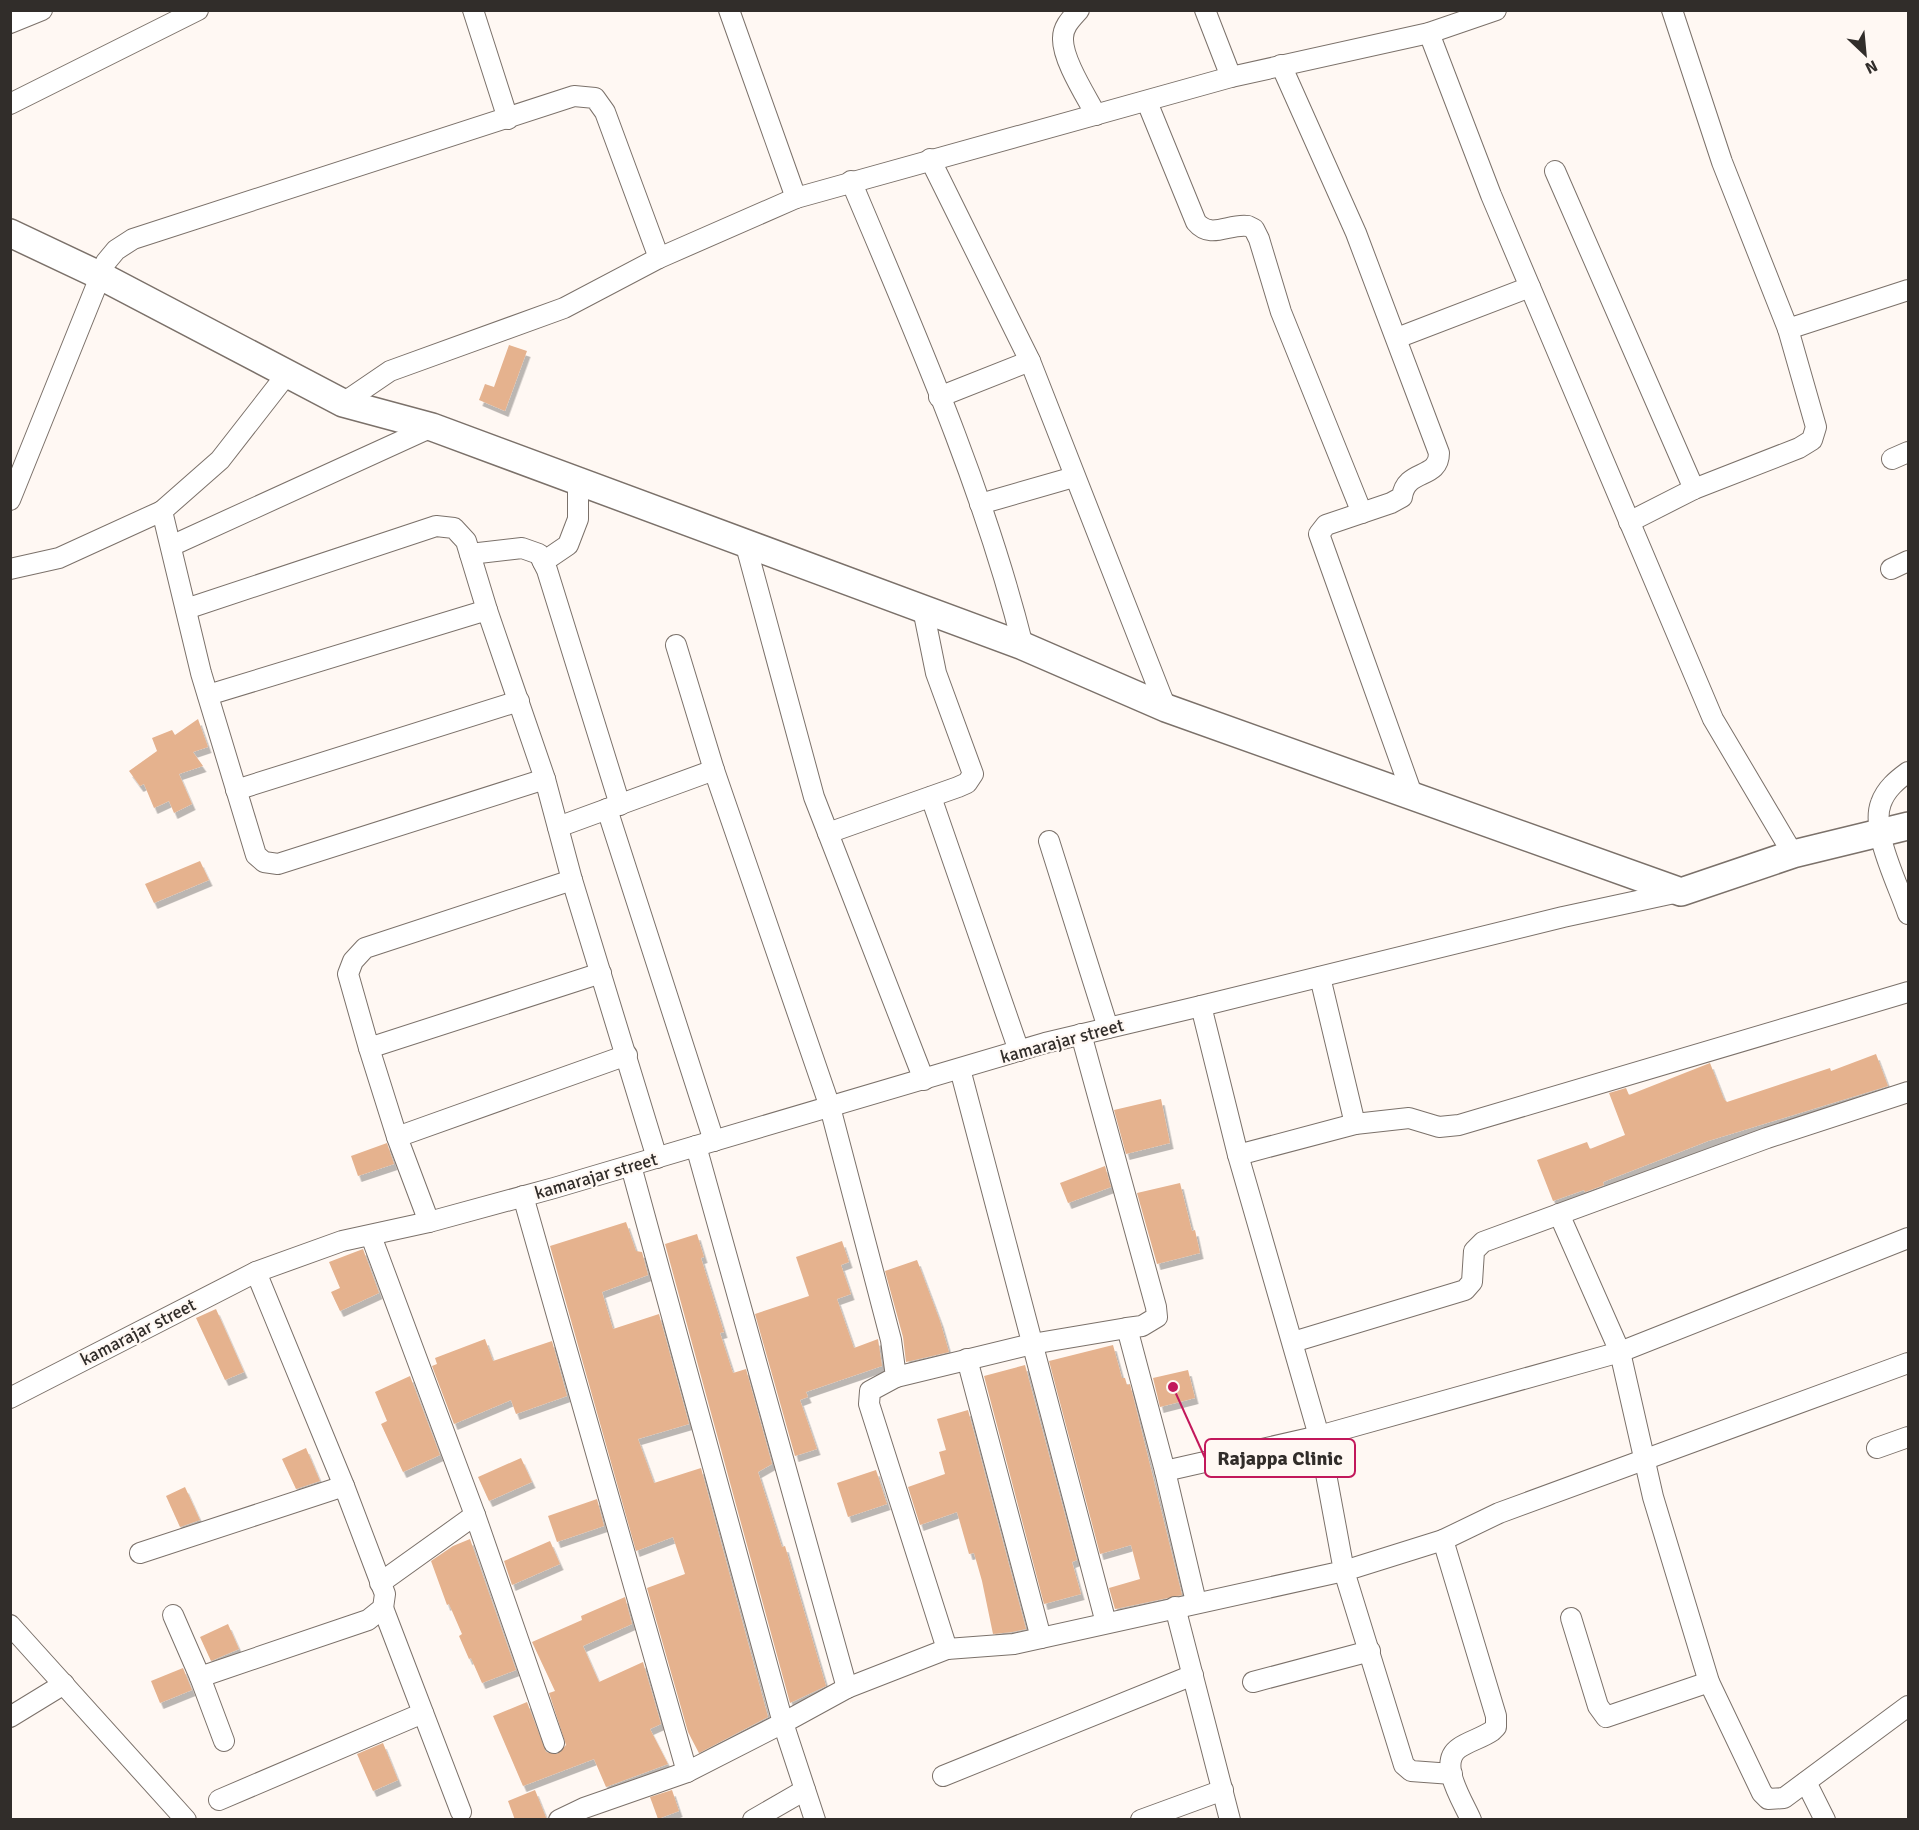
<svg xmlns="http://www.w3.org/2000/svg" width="1919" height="1830" font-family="Signika,sans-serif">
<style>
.building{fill:#e5b28e;filter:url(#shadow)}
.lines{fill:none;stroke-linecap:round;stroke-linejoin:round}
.street-casing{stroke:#7b716a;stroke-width:22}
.secondary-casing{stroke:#7b716a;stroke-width:30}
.street{stroke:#fff;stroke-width:20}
.secondary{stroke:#fff;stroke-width:27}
.labels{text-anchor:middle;stroke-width:4.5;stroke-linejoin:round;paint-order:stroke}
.street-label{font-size:18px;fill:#312d2a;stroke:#fff8f3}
.leader{fill:none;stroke:#c2185b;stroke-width:2}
.callout-dot{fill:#c2185b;stroke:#fff8f3;stroke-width:2}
.callout{fill:#fff8f3;stroke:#c2185b;stroke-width:2}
.callout-label{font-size:20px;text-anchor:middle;font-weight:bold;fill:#312d2a}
</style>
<defs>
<filter id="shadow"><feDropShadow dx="3.5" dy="6" stdDeviation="0" flood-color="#0004"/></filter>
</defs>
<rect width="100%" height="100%" fill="#fff8f3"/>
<!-- building -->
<g class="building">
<path d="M509,345L527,351L505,411L479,400L485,384L494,387Z"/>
<path d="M198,719L208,747L193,752L203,766L179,774L192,804L174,813L169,801L154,808L144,784L140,786L129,771L157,751L152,738L172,730L175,735Z"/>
<path d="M200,861L209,880L154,903L145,884Z"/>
<path d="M1876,1054L1888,1086L1708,1141L1603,1182L1604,1185L1585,1192L1584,1190L1553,1201L1537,1160L1587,1142L1590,1149L1625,1135L1609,1093L1626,1088L1629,1095L1710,1063L1724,1099L1727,1102L1830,1068L1831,1071Z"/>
<path d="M1161,1099L1170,1143L1126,1154L1114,1110Z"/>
<path d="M387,1143L394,1164L358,1176L351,1156Z"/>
<path d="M1105,1166L1111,1187L1068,1203L1060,1183Z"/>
<path d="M1180,1183L1192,1231L1195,1230L1200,1253L1157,1264L1137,1193Z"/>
<path d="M626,1222L636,1251L642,1252L648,1275L602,1292L613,1329L659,1314L689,1424L638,1439L654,1483L701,1468L768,1717L699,1753L688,1732L647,1588L685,1574L673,1537L636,1551L550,1246Z"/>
<path d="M697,1234L704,1257L701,1258L724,1332L720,1333L733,1373L746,1369L772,1464L758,1472L782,1547L785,1546L826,1686L790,1703L665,1244Z"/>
<path d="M842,1241L849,1262L841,1265L851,1294L837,1299L854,1348L878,1339L882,1366L806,1392L808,1397L800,1400L817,1449L795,1456L755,1314L809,1296L796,1257Z"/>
<path d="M363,1249L379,1293L340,1311L331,1292L340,1288L329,1262Z"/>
<path d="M917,1260L940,1321L949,1352L906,1362L903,1337L885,1271Z"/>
<path d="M216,1309L244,1372L225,1380L196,1318Z"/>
<path d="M485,1339L493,1361L552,1341L567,1396L516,1414L511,1400L454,1424L432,1366L437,1364L435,1358Z"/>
<path d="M1113,1345L1122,1378H1125L1127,1385L1130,1384L1182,1595L1115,1609L1109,1588L1140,1579L1131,1545L1100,1554L1049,1361Z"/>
<path d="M1025,1365L1077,1560L1072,1562L1081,1594L1044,1604L984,1376Z"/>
<path d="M1188,1370L1195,1398L1160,1407L1153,1378Z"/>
<path d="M410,1376L440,1455L403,1472L381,1424L387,1421L375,1392Z"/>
<path d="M968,1410L1026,1629L1012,1632L993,1634L982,1581L974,1553L969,1554L957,1512L920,1525L908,1487L945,1474L939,1452L946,1450L937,1419Z"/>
<path d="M306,1448L320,1481L296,1489L282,1459Z"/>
<path d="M521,1458L532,1482L489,1501L478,1477Z"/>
<path d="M876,1470L887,1504L848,1517L837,1483Z"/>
<path d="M185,1487L200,1520L180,1527L166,1496Z"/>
<path d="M597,1499L604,1526L557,1542L548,1516Z"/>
<path d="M470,1539L516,1670L482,1683L471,1658L469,1659L459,1636L462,1634L449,1604L447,1605L431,1561L453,1546Z"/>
<path d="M550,1541L560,1564L512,1585L504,1561Z"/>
<path d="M625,1597L632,1624L583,1646L599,1682L643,1662L661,1724L650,1729L668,1764L606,1787L594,1759L523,1786L493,1716L527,1702L546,1752L557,1754L566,1745L549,1693L555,1691L532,1642L582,1620L581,1616Z"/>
<path d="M228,1624L239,1649L211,1661L200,1637Z"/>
<path d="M183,1668L192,1690L160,1703L151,1681Z"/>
<path d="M383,1743L398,1780L373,1791L357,1754Z"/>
<path d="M535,1790L547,1820H515L508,1801Z"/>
<path d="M672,1790L679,1811L658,1819L650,1797Z"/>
</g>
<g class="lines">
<defs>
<g id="street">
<path d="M473,10L508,119"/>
<path d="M729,10L796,198L1231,77L1429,33L1496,10"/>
<path d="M1079,10C1072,18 1063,26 1063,38C1062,59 1086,96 1096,115"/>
<path d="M1205,10L1231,77"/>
<path d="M1672,10L1722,162L1788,329L1908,290"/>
<path d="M10,23L42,10"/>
<path d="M1429,33L1491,195L1713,719L1793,854"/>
<path d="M1281,65L1356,233L1439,453C1439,480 1406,468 1402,497L1391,503L1326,525L1319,534L1413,797"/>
<path d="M1147,102L1196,222C1211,240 1229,223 1248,226L1254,229L1259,239L1281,312L1362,513"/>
<path d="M10,104L198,10"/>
<path d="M930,159L1030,361L1166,708"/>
<path d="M1555,171L1694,489"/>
<path d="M851,181C915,333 983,486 1023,646"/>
<path d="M1397,338L1530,287"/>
<path d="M287,374L220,460L162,511L201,673L256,855L264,862L278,864L545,779L572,880L657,1158"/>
<path d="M939,397L1030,361"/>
<path d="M343,403L390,371L564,308L659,258L796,198"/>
<path d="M1892,459L1908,452"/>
<path d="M10,500L106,262L116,250L133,239L574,96L595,98L605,112L659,258"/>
<path d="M980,504L1074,477"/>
<path d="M1629,522L1694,489L1799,448L1812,440L1816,427L1788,329"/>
<path d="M745,542L814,797L924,1080"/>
<path d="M171,546L432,427"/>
<path d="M470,554L522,548L539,554L547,570L620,805"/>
<path d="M543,562L568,545L578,519V481"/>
<path d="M10,569L59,558L162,511"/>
<path d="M1891,569L1908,561"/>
<path d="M186,609L436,526L454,528L466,541L487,610"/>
<path d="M676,645L714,770"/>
<path d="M208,695L487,610L545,779"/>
<path d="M1908,772C1897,780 1886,789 1881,803C1870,831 1899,886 1908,914"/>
<path d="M236,790L519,701"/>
<path d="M931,797L1019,1051"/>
<path d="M607,809L714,1141"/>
<path d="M558,827L714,770L830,1107L891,1340L896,1377L870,1391L869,1404L947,1649"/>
<path d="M828,833L958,787L967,783L973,774L936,673L923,609"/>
<path d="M1049,841L1108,1028"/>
<path d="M572,880L365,948L353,961L348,974L369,1048L601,973"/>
<path d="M1320,977L1355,1124"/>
<path d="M1081,1034L1156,1307L1157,1317L1142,1326L1127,1328L1165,1471L1196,1602"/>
<path d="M369,1048L397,1137"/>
<path d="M960,1069L1106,1623"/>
<path d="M696,1146L847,1688"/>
<path d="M1238,1155L1355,1124L1409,1118L1439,1127L1459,1125L1908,992"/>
<path d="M523,1196L687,1772L783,1723L631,1166"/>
<path d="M1559,1214L1620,1352L1653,1497L1709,1682L1762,1793L1768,1799L1784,1798L1908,1706"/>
<path d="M429,1222L397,1137L627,1055"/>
<path d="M371,1236L475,1515L554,1743"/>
<path d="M1293,1342L1465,1290L1472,1282L1474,1251L1483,1242L1767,1138L1908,1092"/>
<path d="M967,1359L1041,1638"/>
<path d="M896,1377L1032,1344L1127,1328"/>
<path d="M10,1398L256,1272L342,1241L429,1222L554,1188L1045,1043L1201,1006"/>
<path d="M1877,1448L1908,1437"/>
<path d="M1165,1471L1319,1436L1620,1352L1908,1238"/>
<path d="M1443,1540L1344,1571L1404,1765L1411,1771L1452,1774"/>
<path d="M140,1553L344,1486"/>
<path d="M380,1583L475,1515"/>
<path d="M1175,1607L1230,1820"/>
<path d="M383,1608L461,1812"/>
<path d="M173,1615L200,1677"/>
<path d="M1571,1618L1598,1706L1606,1717L1709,1682"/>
<path d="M10,1625L186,1820"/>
<path d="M1253,1682L1370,1651"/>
<path d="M10,1717L64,1684"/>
<path d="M224,1741L200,1677L368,1620L383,1608L385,1594L344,1486L256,1272"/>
<path d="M943,1776L1193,1675"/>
<path d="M1806,1782L1825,1820"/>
<path d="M219,1800L423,1713"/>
<path d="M559,1820L584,1808L687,1772"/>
<path d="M753,1820L805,1790"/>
<path d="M815,1820L783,1723L847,1688L947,1649L1014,1644L1344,1571L1319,1436L1238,1155L1201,1006L1563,917L1679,892"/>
<path d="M1141,1820L1223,1790"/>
<path d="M1471,1820C1463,1801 1437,1763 1459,1748C1469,1741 1482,1738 1492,1731L1496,1727V1716L1443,1540L1499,1513L1908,1363"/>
</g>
<path id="secondary" d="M10,233L101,276L343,403L432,427L1023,646L1166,708L1681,892L1793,854L1908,826"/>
</defs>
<!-- street casing -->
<use href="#street" class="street-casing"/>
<!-- secondary casing -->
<use href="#secondary" class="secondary-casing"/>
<!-- street -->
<use href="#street" class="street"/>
<!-- secondary -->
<use href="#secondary" class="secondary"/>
</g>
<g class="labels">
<!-- street labels -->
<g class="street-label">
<text transform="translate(1062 1041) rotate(-15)" y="6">kamarajar street</text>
<text transform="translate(596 1176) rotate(-16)" y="6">kamarajar street</text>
<text transform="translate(138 1332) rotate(-27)" y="6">kamarajar street</text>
</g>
</g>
<!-- callouts -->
<path class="leader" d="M1173 1387L1205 1458"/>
<circle class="callout-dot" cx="1173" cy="1387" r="6"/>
<rect class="callout" x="1205" y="1439" width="150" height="38" rx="6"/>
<g class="callout-label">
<text x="1280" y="1465">Rajappa Clinic</text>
</g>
<!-- border -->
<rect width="1919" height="1830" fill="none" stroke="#312d2a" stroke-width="24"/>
<!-- north arrow -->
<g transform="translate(1865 54) rotate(154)" stroke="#fff8f3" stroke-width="4.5" paint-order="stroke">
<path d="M0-4.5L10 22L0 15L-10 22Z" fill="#312d2a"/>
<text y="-9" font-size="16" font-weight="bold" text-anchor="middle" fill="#312d2a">N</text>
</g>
</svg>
